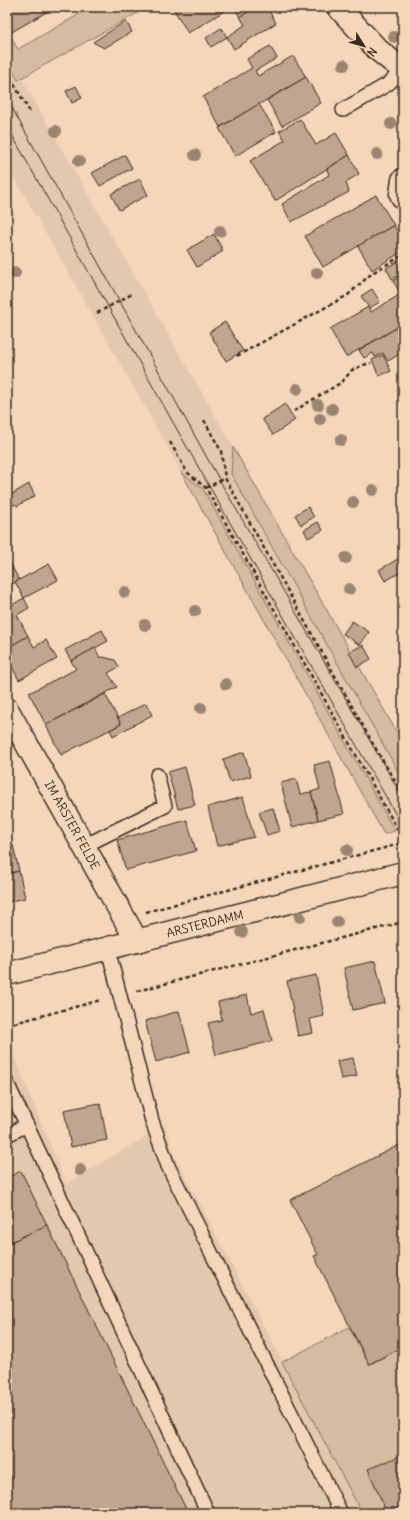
<svg xmlns="http://www.w3.org/2000/svg" width="410" height="1520" font-family="Delius,sans-serif">
<style>
.built{fill:#e4c8ad}
.green{fill:#d6bba1;stroke:#887260}
.building{fill:#c0a68f;stroke:#3b2a1e}
.lines{fill:none;stroke-linecap:round;stroke-linejoin:round}
.lane-casing{stroke:#3b2a1e;stroke-width:16}
.street-casing{stroke:#3b2a1e;stroke-width:25}
.secondary-casing{stroke:#3b2a1e;stroke-width:25}
.path{stroke:#3b2a1e;stroke-width:2.5;stroke-dasharray:4 3;stroke-linecap:butt}
.lane{stroke:#f4d7ba;stroke-width:13}
.street{stroke:#f4d7ba;stroke-width:22}
.secondary{stroke:#f4d7ba;stroke-width:22}
.tram{stroke:#3b2a1e;stroke-width:1}
.tree{fill:#9b846f}
.labels{text-anchor:middle;stroke-width:4;stroke-linejoin:round;paint-order:stroke}
.street-label{font-size:12px;fill:#3b2a1e;stroke:#f4d7ba}
</style>
<rect width="100%" height="100%" fill="#f4d7ba"/>
<filter id="ink" filterUnits="userSpaceOnUse"><feTurbulence type="fractalNoise" baseFrequency=".025" numOctaves="2"/><feDisplacementMap in="SourceGraphic" scale="8" xChannelSelector="R" yChannelSelector="G"/><feConvolveMatrix kernelMatrix="1 2 1 2 8 2 1 2 1" color-interpolation-filters="sRGB"/></filter>
<g filter="url(#ink)">
<!-- built -->
<g class="built">
<path d="M7,53L403,743V829L384,834L166,444L7,165Z"/>
<path d="M7,1038L66,1184L165,1125L174,1155L362,1513H7Z"/>
</g>
<!-- green -->
<g class="green">
<path d="M92,7H148L18,80L7,60V31L18,49Z"/>
<path d="M233,447L403,743V780L231,474Z"/>
<path d="M181,472L203,489L395,831L384,834Z"/>
<path d="M349,1327L369,1365L403,1347V1513H362L282,1362Z"/>
</g>
<!-- building -->
<g class="building">
<path d="M7,7H55L10,33L7,27Z"/>
<path d="M175,7H231L188,33L173,8Z"/>
<path d="M234,7H256L240,17Z"/>
<path d="M256,7H267L276,23L234,49L227,37L245,25L240,17Z"/>
<path d="M126,21L132,32L104,48L93,42Z"/>
<path d="M221,28L227,37L211,47L206,38Z"/>
<path d="M270,46L277,58L255,71L258,76L293,56L306,77L220,127L203,97L252,68L247,59Z"/>
<path d="M306,77L321,103L282,126L267,100Z"/>
<path d="M76,86L82,98L72,103L66,91Z"/>
<path d="M259,104L276,132L235,156L219,128Z"/>
<path d="M300,119L316,145L336,133L349,155L275,201L250,161L285,140L279,131Z"/>
<path d="M125,155L132,168L100,186L92,173Z"/>
<path d="M349,155L359,174L346,182L349,192L291,222L282,204L329,175L327,169Z"/>
<path d="M140,179L148,195L119,210L111,194Z"/>
<path d="M376,195L394,225L323,267L305,236Z"/>
<path d="M394,225L403,242V251L372,270L358,246Z"/>
<path d="M214,234L223,251L197,267L187,250Z"/>
<path d="M403,258V274L392,279L386,268Z"/>
<path d="M403,275V324L346,357L330,329L368,307L371,312L401,294L393,281Z"/>
<path d="M372,289L380,302L369,308L361,296Z"/>
<path d="M225,322L243,351L226,361L209,332Z"/>
<path d="M403,324V352L388,361L383,353L375,357L373,353L364,358L359,350Z"/>
<path d="M383,355L391,371L379,376L372,360Z"/>
<path d="M285,404L295,420L273,435L262,419Z"/>
<path d="M29,484L35,496L17,506L15,504L7,509V497Z"/>
<path d="M308,507L314,517L301,525L295,515Z"/>
<path d="M318,522L323,530L308,538L304,530Z"/>
<path d="M403,556V571L385,581L379,570Z"/>
<path d="M8,559L19,580L7,587V560Z"/>
<path d="M49,564L58,580L24,598L15,582Z"/>
<path d="M24,598L29,608L17,615L28,636L7,648V608Z"/>
<path d="M352,621L369,632L360,645L343,634Z"/>
<path d="M102,630L108,641L71,661L65,650Z"/>
<path d="M28,636L34,647L46,640L57,659L19,680L7,657V648Z"/>
<path d="M363,645L371,659L357,667L349,652Z"/>
<path d="M95,648L100,658L103,657L115,660L119,667L108,673L117,687L46,725L29,693L76,669L71,661Z"/>
<path d="M105,694L121,724L61,755L46,725Z"/>
<path d="M146,703L152,715L113,736L110,730L121,724L118,718Z"/>
<path d="M244,752L251,776L230,782L223,759Z"/>
<path d="M330,761L344,814L318,820L311,792L320,789L314,765Z"/>
<path d="M185,767L195,805L178,809L168,772Z"/>
<path d="M296,779L300,794L311,792L318,820L292,827L281,783Z"/>
<path d="M243,797L254,837L217,846L208,807Z"/>
<path d="M273,808L280,831L267,835L259,812Z"/>
<path d="M187,820L196,851L126,870L117,840Z"/>
<path d="M13,845L19,871L7,874V847Z"/>
<path d="M19,871L25,898L7,902V874Z"/>
<path d="M375,961L385,1003L353,1010L344,968Z"/>
<path d="M316,975L324,1016L310,1019L313,1033L298,1036L287,981Z"/>
<path d="M247,995L251,1013L264,1009L272,1041L216,1055L208,1023L222,1020L218,1002Z"/>
<path d="M179,1011L190,1052L156,1062L145,1021Z"/>
<path d="M353,1058L357,1076L341,1079L337,1061Z"/>
<path d="M100,1103L107,1140L71,1147L64,1110Z"/>
<path d="M399,1145L403,1153V1347L369,1364L314,1256L318,1255L290,1200Z"/>
<path d="M21,1171L47,1225L7,1244V1178Z"/>
<path d="M47,1225L188,1513H7V1244Z"/>
<path d="M403,1455V1513H387L368,1469Z"/>
</g>
<g class="lines">
<defs>
<g id="lane">
<path d="M343,110L388,84L403,70"/>
<path d="M84,846L165,806L157,775"/>
<path d="M108,949L152,1121L168,1166L341,1513"/>
<path d="M7,1083L208,1513"/>
<path d="M7,1135L27,1125"/>
</g>
<g id="street">
<path d="M338,7L378,50L403,70"/>
<path d="M403,180L401,194L403,198"/>
<path d="M7,709L137,941"/>
</g>
<path id="secondary" d="M7,974L403,873"/>
</defs>
<!-- lane casing -->
<use href="#lane" class="lane-casing"/>
<!-- street casing -->
<use href="#street" class="street-casing"/>
<!-- secondary casing -->
<use href="#secondary" class="secondary-casing"/>
<!-- path -->
<g class="path">
<path d="M7,72L31,114"/>
<path d="M97,313L132,294"/>
<path d="M237,356L348,295L372,273L403,255"/>
<path d="M294,411L342,382L352,370L363,365L371,363"/>
<path d="M204,420L221,451L225,478L373,744L403,794"/>
<path d="M170,442L187,472L206,488L403,839"/>
<path d="M206,488L225,478"/>
<path d="M146,912L403,843"/>
<path d="M137,991L403,922"/>
<path d="M7,1025L101,1000"/>
</g>
<!-- lane -->
<use href="#lane" class="lane"/>
<!-- street -->
<use href="#street" class="street"/>
<!-- secondary -->
<use href="#secondary" class="secondary"/>
<!-- tram -->
<g class="tram">
<path d="M7,99L220,481L403,798"/>
<path d="M7,126L175,426L403,827"/>
</g>
</g>
<!-- trees -->
<g class="tree">
<circle cx="394" cy="37" r="6"/>
<circle cx="344" cy="65" r="6"/>
<circle cx="391" cy="124" r="6"/>
<circle cx="56" cy="131" r="6"/>
<circle cx="377" cy="154" r="6"/>
<circle cx="195" cy="155" r="6"/>
<circle cx="79" cy="161" r="6"/>
<circle cx="220" cy="231" r="6"/>
<circle cx="15" cy="273" r="6"/>
<circle cx="317" cy="273" r="6"/>
<circle cx="297" cy="389" r="6"/>
<circle cx="318" cy="405" r="6"/>
<circle cx="332" cy="409" r="6"/>
<circle cx="320" cy="419" r="6"/>
<circle cx="341" cy="440" r="6"/>
<circle cx="373" cy="490" r="6"/>
<circle cx="353" cy="502" r="6"/>
<circle cx="346" cy="558" r="6"/>
<circle cx="349" cy="589" r="6"/>
<circle cx="125" cy="592" r="6"/>
<circle cx="195" cy="611" r="6"/>
<circle cx="145" cy="625" r="6"/>
<circle cx="226" cy="684" r="6"/>
<circle cx="201" cy="708" r="6"/>
<circle cx="347" cy="850" r="6"/>
<circle cx="300" cy="917" r="6"/>
<circle cx="337" cy="922" r="6"/>
<circle cx="242" cy="932" r="6"/>
<circle cx="80" cy="1170" r="6"/>
</g>
</g>
<g class="labels">
<!-- street labels -->
<g class="street-label">
<text transform="translate(72 825) rotate(61)" y="4">IM ARSTER FELDE</text>
<text transform="translate(205 924) rotate(-14)" y="4">ARSTERDAMM</text>
</g>
</g>
<!-- margin -->
<rect width="410" height="1520" fill="none" stroke="#f4d7ba" stroke-width="24"/>
<rect x="12" y="12" width="386" height="1496" fill="none" stroke="#3b2a1e" stroke-width="1.5" filter="url(#ink)"/>
<!-- north arrow -->
<g transform="translate(364 46) rotate(127)" stroke="#f4d7ba" stroke-width="3" paint-order="stroke">
<path d="M0-3L7 15L0 10L-7 15Z" fill="#3b2a1e"/>
<text y="-6" font-size="11" font-weight="bold" text-anchor="middle" fill="#3b2a1e">N</text>
</g>
</svg>
